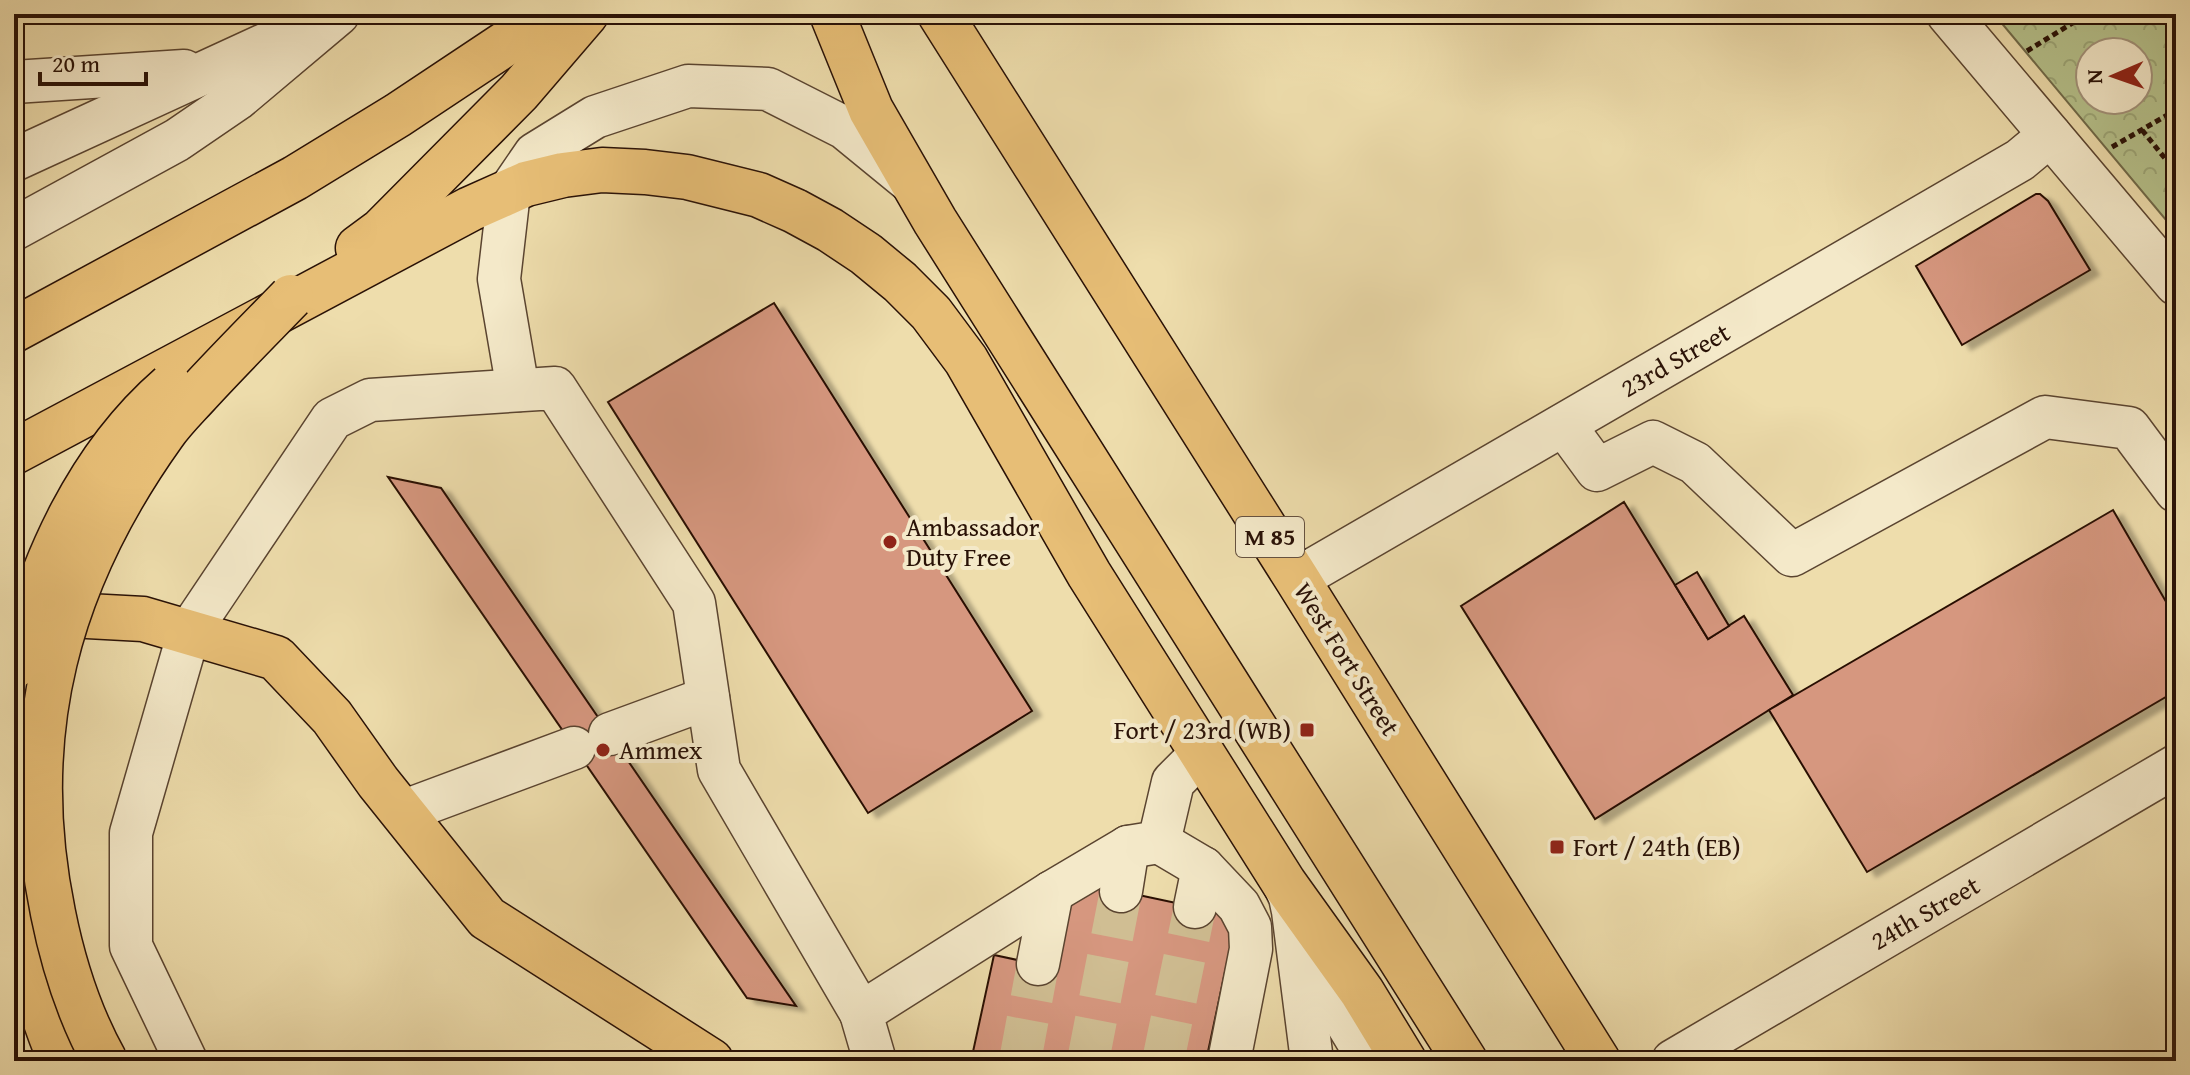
<svg xmlns="http://www.w3.org/2000/svg" width="2190" height="1075" font-family="'Gentium Book Plus',serif">
<style>
.park{fill:url(#park-crowns);stroke:#706a49;stroke-width:2;fill-rule:evenodd}
.building{fill:#d6977f;stroke:#291106;stroke-width:2;filter:url(#shadow)}
.lines{fill:none;stroke-linecap:round;stroke-linejoin:round}
.minor-tunnel{stroke:#d0be93;stroke-width:42;stroke-dasharray:42 21;stroke-linecap:butt}
.minor-casing{stroke:#5a4430;stroke-width:45}
.major-casing{stroke:#291106;stroke-width:47}
.highway-casing{stroke:#291106;stroke-width:47}
.path{stroke:#291106;stroke-width:5;stroke-dasharray:6 4;stroke-linecap:butt}
.minor{stroke:#f4e9c9;stroke-width:42}
.major{stroke:#e7be76;stroke-width:44}
.highway{stroke:#e7be76;stroke-width:44}
.highway-bridge-casing{stroke:#291106;stroke-width:47;stroke-linecap:butt}
.highway-bridge{stroke:#e7be76;stroke-width:44}
.poi-dot{fill:#8f2418;stroke:#f4e9c9;stroke-width:3}
.labels{text-anchor:middle;stroke-width:8;stroke-linejoin:round;paint-order:stroke}
.shield{fill:#f4e9c9;stroke:#665240;stroke-width:2}
.shield-label{font-size:24px;font-weight:bold;fill:#291106}
.street-label{font-size:26px;fill:#291106;stroke:#f4e9c9}
.poi-label{font-size:26px;fill:#291106;stroke:#f4e9c9;text-anchor:start}
</style>
<defs>
<pattern id="park-crowns" width="20" height="18" patternUnits="userSpaceOnUse" patternTransform="scale(2)"><rect width="20" height="18" fill="#b6c28c"/><path d="M2 6a3 3 0 1 1 6 0M12 15a3 3 0 1 1 6 0" fill="none" stroke="#9ca677"/></pattern>
<filter id="shadow"><feDropShadow dx="9" dy="5" stdDeviation="2" flood-color="#0004"/></filter>
</defs>
<rect width="100%" height="100%" fill="#eeddac"/>
<filter id="stains"><feTurbulence type="fractalNoise" baseFrequency=".0025" numOctaves="4"/><feColorMatrix values="0 0 0 0 .2 0 0 0 0 .09 0 0 0 0 .02 0 0 0 .5 -.17"/></filter>
<radialGradient id="worn" r=".72"><stop offset=".6" stop-color="#630" stop-opacity="0"/><stop offset="1" stop-color="#630" stop-opacity=".3"/></radialGradient>
<!-- park -->
<path class="park" d="M1994,14H2176V232ZM2090,52H2138V100H2090Z"/>
<!-- building -->
<g class="building">
<path d="M2036,194H2040L2048,201L2090,270L1962,345L1916,266Z"/>
<path d="M774,303L1032,711L868,813L608,402Z"/>
<path d="M388,477L441,488L796,1006L747,998Z"/>
<path d="M1624,502L1708,639L1744,616L1793,695L1595,819L1461,606Z"/>
<path d="M2113,510L2176,619V691L1867,872L1769,710Z"/>
<path d="M1697,572L1729,626L1708,639L1675,585Z"/>
<path d="M1073,881L1237,916L1206,1061H971L994,955L1055,968Z"/>
</g>
<g class="lines">
<!-- minor-tunnel -->
<g class="minor-tunnel">
<path d="M1020,1061L1038,964"/>
<path d="M1088,1061L1121,891"/>
<path d="M1163,1061L1195,907"/>
</g>
<defs>
<g id="minor">
<path d="M1948,14L2176,284"/>
<path d="M14,82L184,71"/>
<path d="M14,160L297,30"/>
<path d="M14,229L177,140L237,99L338,14"/>
<path d="M518,390L499,279L509,192L535,154L595,117L688,86L768,89L845,128L911,182"/>
<path d="M1564,425L1597,470L1653,442L1695,463L1792,555L2045,417L2129,428L2176,491"/>
<path d="M1297,579L2020,160L2050,135"/>
<path d="M610,734L708,698"/>
<path d="M402,812L574,748"/>
<path d="M1159,842L1203,868L1239,906L1250,927L1251,949L1229,1061"/>
<path d="M1284,884L1290,897L1293,911L1312,1061"/>
<path d="M1121,891L1128,847"/>
<path d="M1195,907L1203,868"/>
<path d="M1305,954L1370,1061"/>
<path d="M1038,964L1052,892"/>
<path d="M186,1061L131,946V833L189,632L332,419L370,400L555,388L694,603L719,770L861,1013"/>
<path d="M875,1061L861,1013L1052,892L1128,847L1159,842L1173,782L1202,753"/>
<path d="M1673,1061L2176,766"/>
</g>
<path id="major" d="M940,14L1297,579L1598,1061"/>
<g id="highway">
<path d="M832,14L871,110L935,221L1465,1061"/>
<path d="M358,248L381,231L519,92L586,14"/>
<path d="M14,330L295,178L398,115L550,14"/>
<path d="M14,452L470,209L526,184L563,175L602,170L645,172L687,177L759,195L795,211L830,230L866,254L900,282L931,313L966,360L1089,574L1284,883L1362,992L1404,1061"/>
<path d="M32,613L143,619L276,658L332,717L378,782L487,918L711,1061"/>
<path d="M14,902C25,957 39,1010 61,1061"/>
</g>
</defs>
<!-- minor casing -->
<use href="#minor" class="minor-casing"/>
<!-- major casing -->
<use href="#major" class="major-casing"/>
<!-- highway casing -->
<use href="#highway" class="highway-casing"/>
<!-- path -->
<g class="path">
<path d="M2027,51L2087,14"/>
<path d="M2142,130L2176,172"/>
<path d="M2112,147L2176,110"/>
</g>
<!-- minor -->
<use href="#minor" class="minor"/>
<!-- major -->
<use href="#major" class="major"/>
<!-- highway -->
<use href="#highway" class="highway"/>
<defs>
<g id="highway-bridge">
<path d="M14,666C42,562 87,458 170,386"/>
<path d="M105,1061C80,1016 63,963 53,913C16,734 58,581 163,434C172,421 184,409 195,397C226,363 259,330 291,297"/>
</g>
</defs>
<!-- highway-bridge casing -->
<use href="#highway-bridge" class="highway-bridge-casing"/>
<!-- highway-bridge -->
<use href="#highway-bridge" class="highway-bridge"/>
</g>
<!-- markers -->
<g class="poi-dot">
<circle cx="890" cy="542" r="8"/>
<rect x="1299" y="722" width="16" height="16" rx="4"/>
<circle cx="603" cy="750" r="8"/>
<rect x="1549" y="839" width="16" height="16" rx="4"/>
</g>
<g class="labels">
<!-- shield labels -->
<rect class="shield" x="1236" y="517" width="68" height="40" rx="6"/>
<g class="shield-label">
<text x="1270" y="545">M 85</text>
</g>
<!-- street labels -->
<g class="street-label">
<text transform="translate(1675 360) rotate(-30)" y="9">23rd Street</text>
<text transform="translate(1347 659) rotate(58)" y="9">West Fort Street</text>
<text transform="translate(1925 913) rotate(-30)" y="9">24th Street</text>
</g>
<!-- poi labels -->
<g class="poi-label">
<text x="906" y="536">Ambassador<tspan x="906" dy="30">Duty Free</tspan></text>
<text x="1291" y="739" text-anchor="end">Fort / 23rd (WB)</text>
<text x="619" y="759">Ammex</text>
<text x="1573" y="856">Fort / 24th (EB)</text>
</g>
</g>
<!-- margin -->
<rect width="2190" height="1075" fill="none" stroke="#eeddac" stroke-width="48"/>
<rect x="16" y="16" width="2158" height="1043" fill="none" stroke="#291106" stroke-width="4"/>
<rect x="24" y="24" width="2142" height="1027" fill="none" stroke="#291106" stroke-width="2"/>
<!-- north arrow -->
<g transform="translate(2114 76) rotate(268)"><circle r="38" fill="#f4e9c9" stroke="#a3937b" stroke-width="2"/>
<path d="M0-6L14 30L0 20L-14 30Z" fill="#8f2418"/>
<text y="-12" font-size="22" font-weight="bold" text-anchor="middle" fill="#291106">N</text>
</g>
<!-- scale -->
<path d="M40 72v12h106v-12" fill="none" stroke="#291106" stroke-width="4"/>
<text x="52" y="72" font-size="24" fill="#291106" stroke="#f4e9c9" stroke-width="6" paint-order="stroke">20 m</text>
<rect width="100%" height="100%" filter="url(#stains)"/>
<rect width="100%" height="100%" fill="url(#worn)"/>
</svg>
